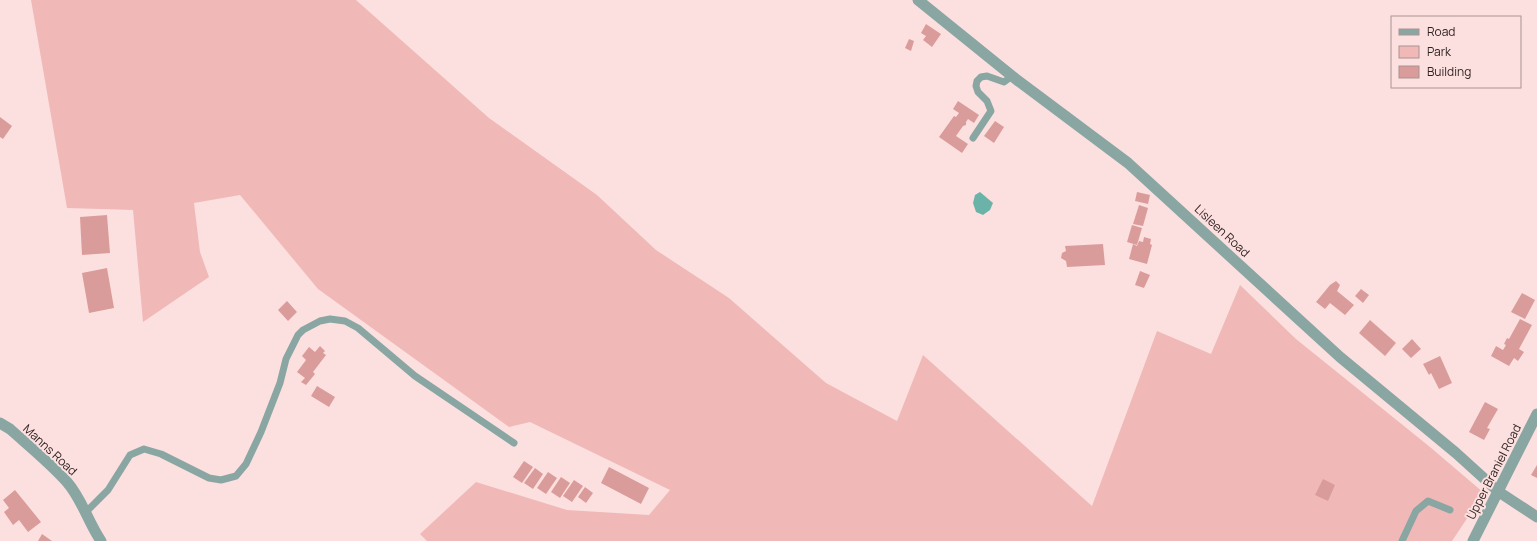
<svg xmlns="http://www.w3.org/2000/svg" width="1537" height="541" font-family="Manrope,sans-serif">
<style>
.green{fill:#f0b9b7}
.water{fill:#6bb3a9}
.building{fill:#da9c9a}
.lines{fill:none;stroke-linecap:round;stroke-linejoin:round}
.service{stroke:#89a6a2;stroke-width:7}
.minor{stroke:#89a6a2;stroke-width:11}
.tertiary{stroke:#89a6a2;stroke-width:11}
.labels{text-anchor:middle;stroke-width:4;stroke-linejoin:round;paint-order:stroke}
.street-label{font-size:12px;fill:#302322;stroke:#fce0df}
</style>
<rect width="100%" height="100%" fill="#fce0df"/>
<!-- green -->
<path class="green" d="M31,0H356L489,118L597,195L656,250L729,298L826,383L897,421L923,355L1092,506L1157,331L1211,354L1240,285L1296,339L1430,447L1484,493L1452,541H427L420,534L476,482L567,510L649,515L670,490L530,422L509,427L318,289L240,195L194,203L200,252L209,277L143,322L133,210L67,208Z"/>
<!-- water -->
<path class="water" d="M980,192L993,203L990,210L983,215L976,212L973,203L975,195Z"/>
<!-- building -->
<g class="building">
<path d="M926,24L941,34L932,47L923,40L926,36L921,33Z"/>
<path d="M909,39L914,41L911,51L905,48Z"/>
<path d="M958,101L979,115L974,123L968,119L966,122V125L963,126L956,136L968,144L962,153L939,137L954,116L956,117L959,113L953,109Z"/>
<path d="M0,117L12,126L3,139L0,137Z"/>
<path d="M995,121L1004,127L994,143L984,136Z"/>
<path d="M1137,192L1150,195L1148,204L1135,201Z"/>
<path d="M1139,205L1148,208L1143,226L1133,224Z"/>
<path d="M107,215L110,253L82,255L80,217Z"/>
<path d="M1132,225L1142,228L1137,245L1127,242Z"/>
<path d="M1144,237L1151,239L1150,244L1152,245L1147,264L1129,259L1133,244L1137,246L1139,241L1143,242Z"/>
<path d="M1103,244L1105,265L1067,267L1066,261L1061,258L1062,253L1066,251L1065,246Z"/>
<path d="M107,268L114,308L89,313L82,273Z"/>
<path d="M1140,271L1150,275L1144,288L1135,285Z"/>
<path d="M1336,281L1340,285L1337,291L1354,305L1345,315L1330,303L1325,309L1316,302L1330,285Z"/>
<path d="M1361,289L1369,295L1363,303L1355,296Z"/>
<path d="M1522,293L1535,300L1525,319L1511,312Z"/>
<path d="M287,301L297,312L288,321L278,310Z"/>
<path d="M1520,319L1532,325L1519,349L1524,352L1518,361L1514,358L1509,366L1491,356L1496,346L1503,350L1506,345L1504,344L1507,338L1509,339Z"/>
<path d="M1370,320L1396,343L1385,356L1359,333Z"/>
<path d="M1412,339L1421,349L1411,358L1402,349Z"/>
<path d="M320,346L325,351L323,353L326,355L313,372L315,374L306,385L301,382L305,378L297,372L306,360L302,356L309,347L315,352Z"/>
<path d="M1440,356L1452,383L1439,389L1431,373L1429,375L1423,364Z"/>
<path d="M317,386L335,397L329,407L311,396Z"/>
<path d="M1485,402L1498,409L1487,428L1490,429L1484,440L1469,432Z"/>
<path d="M524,461L533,467L522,483L513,477Z"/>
<path d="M1537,465V478L1531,475Z"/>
<path d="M609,467L649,488L641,504L601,483Z"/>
<path d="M535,468L543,474L533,489L524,483Z"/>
<path d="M548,472L557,478L546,494L537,488Z"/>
<path d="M561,477L570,483L560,498L551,492Z"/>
<path d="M1323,479L1335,485L1328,501L1315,495Z"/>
<path d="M574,480L583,486L572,502L563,496Z"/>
<path d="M585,487L593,493L586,503L578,497Z"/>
<path d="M15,490L41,522L28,532L19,520L13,525L4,512L9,508L3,500Z"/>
<path d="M42,534L52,541H38Z"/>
</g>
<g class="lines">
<!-- service -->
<g class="service">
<path d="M973,138L991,111L987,101L978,92L976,86L977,81L981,77L987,76L1004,82L1012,76"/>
<path d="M85,513L108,490L130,455L144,449L161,454L209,478L221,480L236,476L246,464L261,432L280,383L286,359L298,335L303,330L320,321L330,319L345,321L358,328L415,376L514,443"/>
<path d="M1402,541L1416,511L1428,501L1450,510"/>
</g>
<!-- minor -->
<g class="minor">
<path d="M918,0L1017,80L1128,163L1340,357L1456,453L1499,492L1537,517"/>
<path d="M0,423L10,429C29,446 50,463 67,482C82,499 88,522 101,541"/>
</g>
<!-- tertiary -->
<path class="tertiary" d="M1473,541L1537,414"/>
</g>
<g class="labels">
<!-- street labels -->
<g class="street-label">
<text transform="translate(1222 231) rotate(43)" y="4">Lisleen Road</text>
<text transform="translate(50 450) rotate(43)" y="4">Manns Road</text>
<text transform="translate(1494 472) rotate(-63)" y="4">Upper Braniel Road</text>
</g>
</g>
<!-- legend -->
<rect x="1391" y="16" width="130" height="72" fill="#fce0df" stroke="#aa9493"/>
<rect x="1399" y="29" width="20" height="6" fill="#89a6a2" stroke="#aa9493"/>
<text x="1427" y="36" font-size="12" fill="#302322">Road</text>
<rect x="1399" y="46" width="20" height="12" fill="#f0b9b7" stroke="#aa9493"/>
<text x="1427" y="56" font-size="12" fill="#302322">Park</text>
<rect x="1399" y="66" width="20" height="12" fill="#da9c9a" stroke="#aa9493"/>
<text x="1427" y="76" font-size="12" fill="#302322">Building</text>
</svg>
